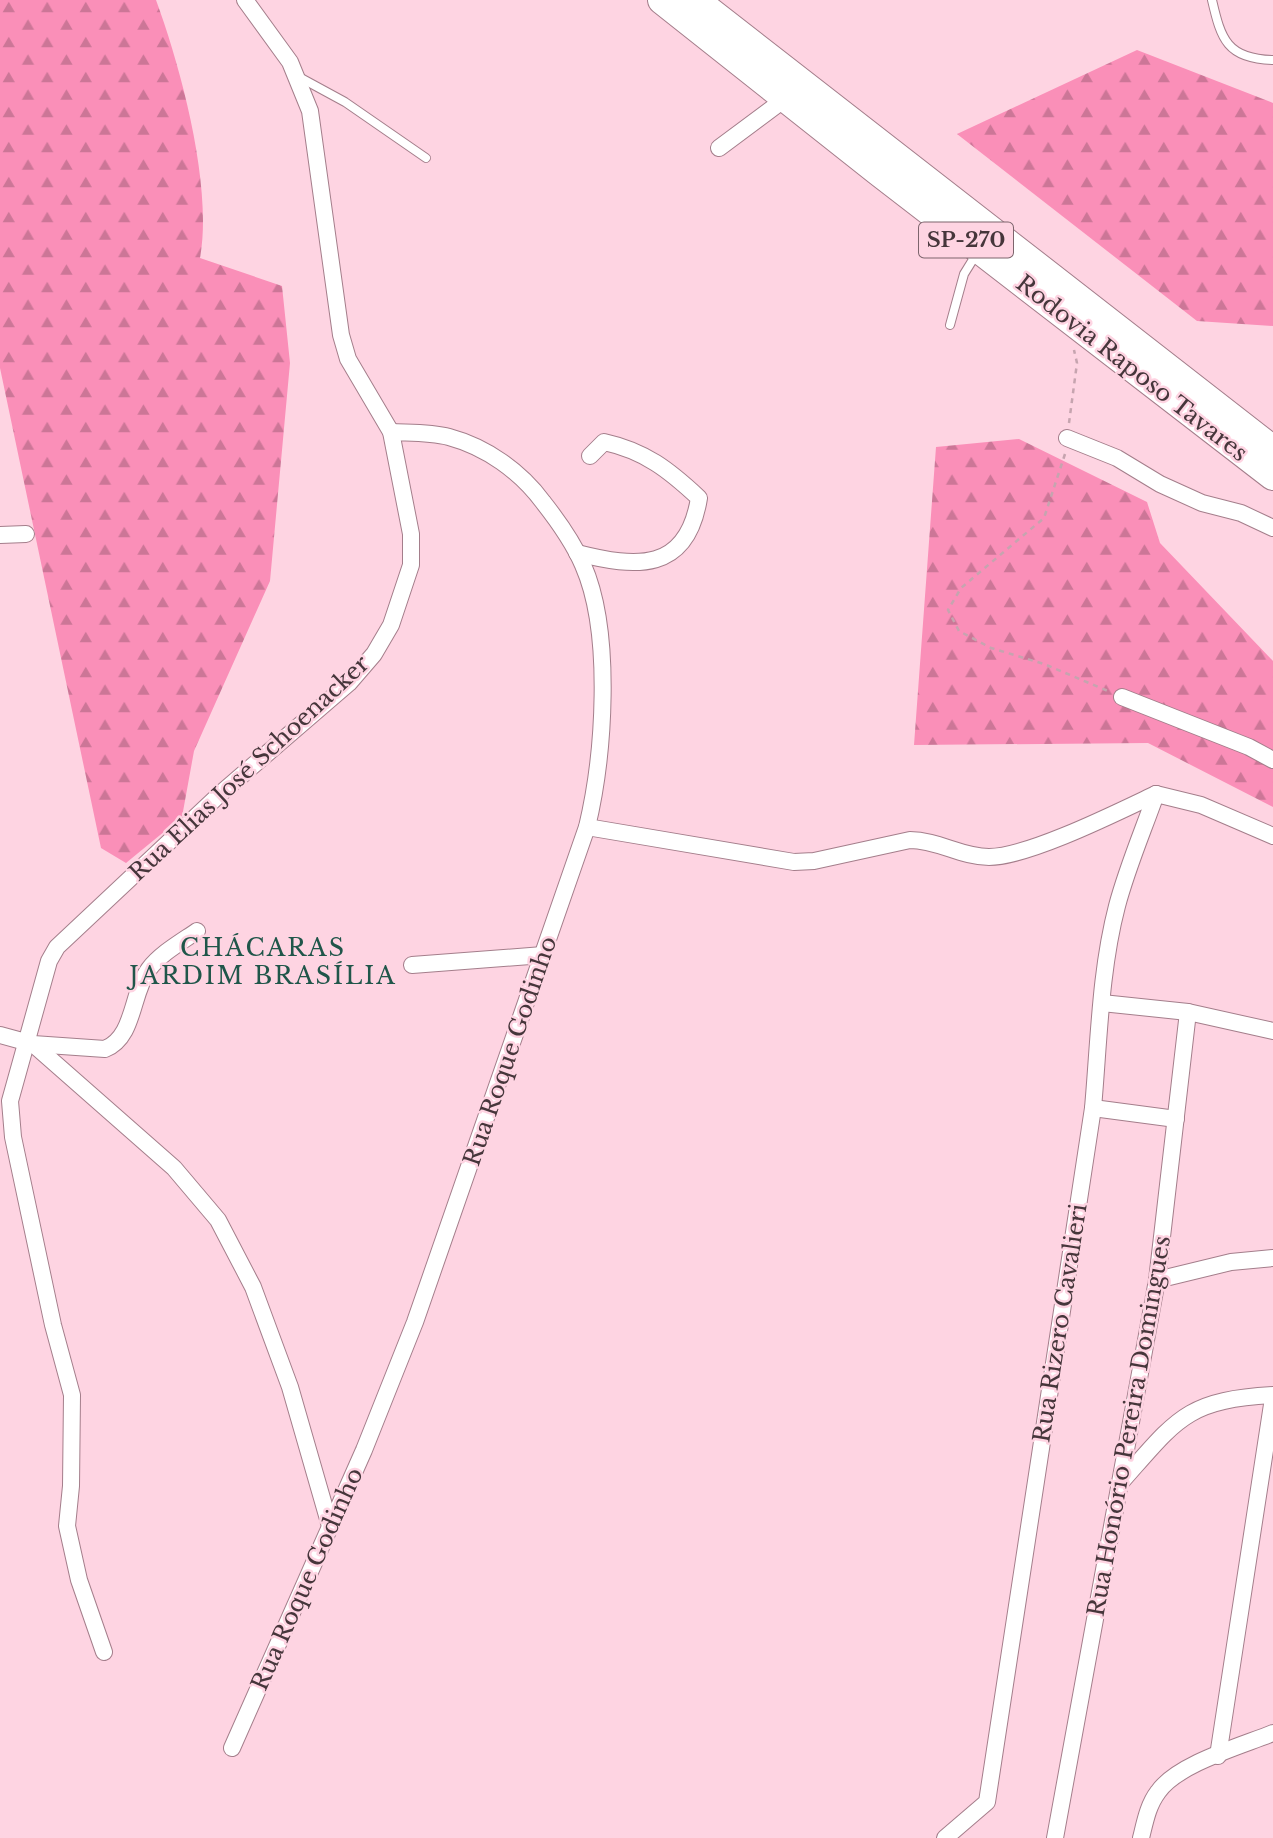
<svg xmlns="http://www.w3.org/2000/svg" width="1273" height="1838" font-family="'Libre Baskerville',serif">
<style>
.forest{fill:url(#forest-firs)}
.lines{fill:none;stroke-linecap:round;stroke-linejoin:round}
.lane-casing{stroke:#a47e8b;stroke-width:10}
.street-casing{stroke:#a47e8b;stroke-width:18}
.highway-casing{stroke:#a47e8b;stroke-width:30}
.path{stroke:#c6a4af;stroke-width:2.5;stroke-dasharray:5 5;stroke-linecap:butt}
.lane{stroke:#fff;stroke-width:8}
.street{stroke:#fff;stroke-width:16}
.highway{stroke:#fff;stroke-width:28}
.labels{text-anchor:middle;stroke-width:5;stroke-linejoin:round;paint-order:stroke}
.shield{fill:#fed4e2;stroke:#7d656d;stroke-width:2}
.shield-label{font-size:21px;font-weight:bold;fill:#46363b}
.street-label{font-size:23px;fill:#46363b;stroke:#fed4e2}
.neighbourhood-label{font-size:24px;letter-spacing:2px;fill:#20564a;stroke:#fed4e2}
</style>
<defs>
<pattern id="forest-firs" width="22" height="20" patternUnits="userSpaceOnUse" patternTransform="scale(1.75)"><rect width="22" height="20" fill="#fa8fb8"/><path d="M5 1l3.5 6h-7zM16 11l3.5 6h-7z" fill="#cc7697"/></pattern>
</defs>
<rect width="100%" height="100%" fill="#fed4e2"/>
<!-- forest -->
<g class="forest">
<path d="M0,0H156C181,68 213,187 200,258L282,286L290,363L270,581L194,751L182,817L126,863L101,848L0,368Z"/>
<path d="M1137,50L1273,103V326L1197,321L957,134Z"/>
<path d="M1019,439L1147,502L1160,543L1273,661V807L1148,743L914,745L936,447Z"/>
</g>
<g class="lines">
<defs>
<g id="lane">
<path d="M1212,0C1221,39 1227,59 1273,60"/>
<path d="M299,77L345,102L426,158"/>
<path d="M950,325L964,274L977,253"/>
</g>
<g id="street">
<path d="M719,148L786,98"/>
<path d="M1067,438L1117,458L1160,484L1202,503L1241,513L1273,528"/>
<path d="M0,535L26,534"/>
<path d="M577,553C636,568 687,573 699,498C669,470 645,451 604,442L590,456"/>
<path d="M1122,697L1249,747L1273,760"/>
<path d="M1156,794L1201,805L1273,836"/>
<path d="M587,827L794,862L814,861L910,840C938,840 961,857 989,857C1028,857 1118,812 1156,794"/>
<path d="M412,965L543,955"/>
<path d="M1102,1003L1188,1012L1273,1031"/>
<path d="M0,1035L33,1044L174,1168L218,1220L253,1287L290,1387L330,1526"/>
<path d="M33,1044L105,1049C135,1037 131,993 149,969C160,954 181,942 197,931"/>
<path d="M1093,1108L1176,1119"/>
<path d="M1157,1280L1231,1262L1273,1258"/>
<path d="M1122,1481C1177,1419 1186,1400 1273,1395"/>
<path d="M104,1652L79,1580L67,1526L71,1486L72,1395L53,1325L13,1137L10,1101L49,961L57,947L220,794L349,683L374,654L391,625L411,565V534L391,432L348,359L341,335L310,111L290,62L245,0"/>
<path d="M232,1748L364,1450L415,1322L587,827C604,756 613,633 583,565C573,542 558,521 543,502C520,471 486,447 449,437C430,432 410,433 391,432"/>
<path d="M1218,1756L1273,1398"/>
<path d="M945,1838L987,1802L1093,1108C1099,1041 1100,971 1117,906C1127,868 1143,831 1156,794"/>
<path d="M1055,1838L1157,1280L1188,1012"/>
<path d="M1141,1838C1145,1822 1148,1805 1158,1792C1177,1764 1241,1746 1273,1733"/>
</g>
<g id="highway">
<path d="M662,0L879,172L1273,476"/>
<path d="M695,0L1273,450"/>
</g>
</defs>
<!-- lane casing -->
<use href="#lane" class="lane-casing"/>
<!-- street casing -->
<use href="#street" class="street-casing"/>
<!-- highway casing -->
<use href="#highway" class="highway-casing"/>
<!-- path -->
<g class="path">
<path d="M1069,423L1077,363L1074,350"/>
<path d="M1065,454L1044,518L961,588L948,610L959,631L991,648L1044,664L1108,691"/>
</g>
<!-- lane -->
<use href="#lane" class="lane"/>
<!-- street -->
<use href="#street" class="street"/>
<!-- highway -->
<use href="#highway" class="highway"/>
</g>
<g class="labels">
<!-- shield labels -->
<rect class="shield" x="919" y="222.5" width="94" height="35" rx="5"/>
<g class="shield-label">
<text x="966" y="247">SP-270</text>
</g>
<!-- street labels -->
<g class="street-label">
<text transform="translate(1132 368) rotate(38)" y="8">Rodovia Raposo Tavares</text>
<text transform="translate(249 768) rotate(-43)" y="8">Rua Elias José Schoenacker</text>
<text transform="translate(510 1051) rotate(-71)" y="8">Rua Roque Godinho</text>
<text transform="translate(1060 1323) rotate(-81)" y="8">Rua Rizero Cavalieri</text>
<text transform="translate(1129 1426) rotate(-80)" y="8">Rua Honório Pereira Domingues</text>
<text transform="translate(307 1579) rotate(-66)" y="8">Rua Roque Godinho</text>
</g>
<!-- neighbourhood labels -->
<g class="neighbourhood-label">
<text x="263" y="956">CHÁCARAS<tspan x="263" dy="28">JARDIM BRASÍLIA</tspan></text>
</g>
</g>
</svg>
